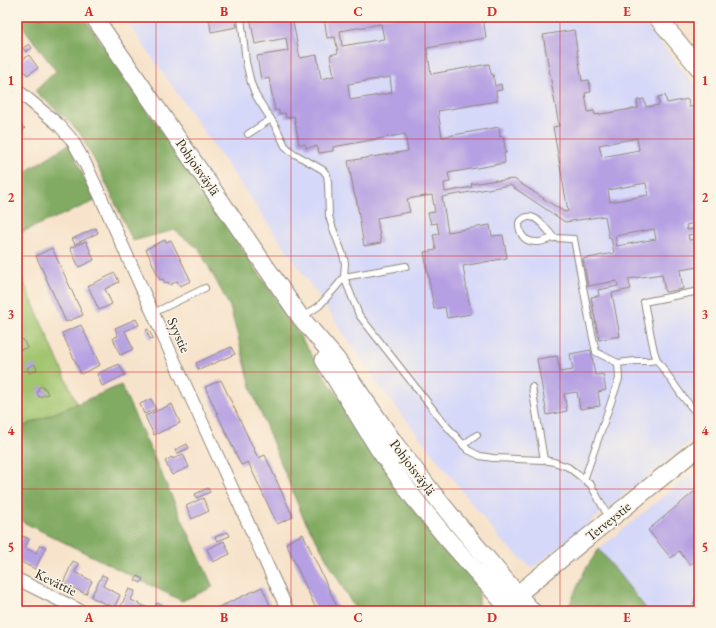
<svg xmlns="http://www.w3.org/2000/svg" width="716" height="628" font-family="'EB Garamond',serif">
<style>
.built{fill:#d5d8f9}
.green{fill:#a2c56f;stroke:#66784d}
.forest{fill:#81aa62;stroke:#566a46}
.building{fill:#b5a0e3;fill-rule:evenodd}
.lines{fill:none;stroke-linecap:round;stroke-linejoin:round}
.lane-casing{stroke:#91877b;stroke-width:8}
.street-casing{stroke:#91877b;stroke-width:14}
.secondary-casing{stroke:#91877b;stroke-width:19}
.lane{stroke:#fff;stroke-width:6}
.street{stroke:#fff;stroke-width:12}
.secondary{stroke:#fff;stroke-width:17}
.grid{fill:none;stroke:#d62828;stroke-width:1;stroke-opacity:0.55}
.labels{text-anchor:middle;stroke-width:3;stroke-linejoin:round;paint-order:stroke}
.street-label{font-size:14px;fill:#2b2b2b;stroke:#fcf5e5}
.neatline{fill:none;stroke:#d62828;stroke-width:1.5}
.grid-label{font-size:13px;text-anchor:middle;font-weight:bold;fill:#d62828}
</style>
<rect width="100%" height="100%" fill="#fcf5e5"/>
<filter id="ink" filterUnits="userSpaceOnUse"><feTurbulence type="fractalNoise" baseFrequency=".025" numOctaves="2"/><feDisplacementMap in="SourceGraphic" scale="8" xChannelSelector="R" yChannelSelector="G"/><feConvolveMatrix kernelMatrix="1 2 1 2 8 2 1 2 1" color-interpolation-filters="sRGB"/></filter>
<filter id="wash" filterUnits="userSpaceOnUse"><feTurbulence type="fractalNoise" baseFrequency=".012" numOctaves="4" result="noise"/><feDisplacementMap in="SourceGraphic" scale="16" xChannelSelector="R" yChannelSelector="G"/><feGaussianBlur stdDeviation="0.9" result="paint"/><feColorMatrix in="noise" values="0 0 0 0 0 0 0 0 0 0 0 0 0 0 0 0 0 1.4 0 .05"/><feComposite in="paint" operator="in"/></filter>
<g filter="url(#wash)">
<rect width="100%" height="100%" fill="#f7e3cb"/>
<!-- built -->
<g class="built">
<path d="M124,17H639L699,90V435L532,568L501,540L376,382L320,298Z"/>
<path d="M699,467V611H648L599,549Z"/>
</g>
<!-- green -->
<path class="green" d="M17,267L77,404L17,429Z"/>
<!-- forest -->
<g class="forest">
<path d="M17,17H84L282,307L329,383L475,582C480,592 481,601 476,611H356L302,515L253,394L230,307L199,249L174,230L133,241L100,171L80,133L65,118L35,91L56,71L17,19Z"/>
<path d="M69,144L95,201L17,234V177Z"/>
<path d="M121,385L213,587L182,601L17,519V429Z"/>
<path d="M599,549L648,611H567L575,592L586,568Z"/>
</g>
<g id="blocks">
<!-- building -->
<g class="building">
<path d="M209,17H235L237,27L211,32Z"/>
<path d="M250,17H292L300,58L317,55L321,79L334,76L330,55L338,53L335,37L327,38L324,17H483L486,38L427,48L431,74L489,64L491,74H493L495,86L501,84L502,90L496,91L497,101L438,111L442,137L499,127L500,137L503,136L506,153H504L505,163L448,173L450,182L444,183L445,192L472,187L471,184L497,180V181L514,179L564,212L568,211L553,127L559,126L543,35L574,30L582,81L589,80L591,92L585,93L588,112L594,111L595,115L638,108L637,100L644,99L646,107L659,105L658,97L665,95L667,103L688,99L689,107L699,106V222L686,225L687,230L699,228V233L688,235L689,240L699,239V267L680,270L683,289L665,292L662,274L628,279L631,289L612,293L620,336L599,340L591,297L599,296L598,290L618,286L617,281L588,286L583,259L614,253L611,238H609L605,216L565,222L510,185L442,197L448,232L490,225L492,236L503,235L507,258L463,266L471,314L447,318L445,307L434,309L424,252L436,250L433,235L439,234L437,223L431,224L428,213L435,212L432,195L407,199L410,212L377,218L381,243L364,246L356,197H355L348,161L408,151L405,134L333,147V151L319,153L317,146L306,148L305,144H299L294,116L286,118L285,113L279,114V110L275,111L269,78L261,80L257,56L288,51L286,38L255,44ZM381,24L384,39L342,46L340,31ZM390,77L392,93L350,100L348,84ZM637,138L639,150L602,157L599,145ZM646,183L648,195L610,202L608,190ZM654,229L656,239L617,246L615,236Z"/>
<path d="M29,44L32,48L26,52L23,48Z"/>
<path d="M29,55L38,68L27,75L18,63Z"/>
<path d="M17,122L25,128L17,138Z"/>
<path d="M96,228L98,233L75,244L72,239Z"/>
<path d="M165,240L166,242L171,240L191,281L180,286L177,281L170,285L168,282L165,283L163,279L160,280L146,249Z"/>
<path d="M86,241L94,260L79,267L70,248Z"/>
<path d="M52,248L83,315L66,322L36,256Z"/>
<path d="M115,273L119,282L105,289L112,304L99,310L88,286Z"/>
<path d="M136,319L139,325L125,331L133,349L120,355L113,338L118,336L115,328Z"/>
<path d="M81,325L100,365L81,374L62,333Z"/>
<path d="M148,329L153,338L150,339L146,330Z"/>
<path d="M23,339L27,348L19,350L17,346V342Z"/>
<path d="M231,347L235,354L199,370L196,363Z"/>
<path d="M591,350L595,375L603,374L606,390L598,392L600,406L580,409L577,392L564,394L567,411L547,415L537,359L557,356L560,372L573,370L570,354Z"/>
<path d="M35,364L37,370L29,373L27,368Z"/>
<path d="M119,364L125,375L102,386L97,374Z"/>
<path d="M221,380L258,458L265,455L293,517L277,524L248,462L241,465L205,387Z"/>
<path d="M43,386L44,389L45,388L48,394L39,397L37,392L39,391L38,388Z"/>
<path d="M151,399L156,409L144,414L140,404Z"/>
<path d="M172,404L180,423L154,435L145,416Z"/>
<path d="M187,444L189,448L177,454L175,450Z"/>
<path d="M183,454L189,467L172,475L165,461L172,457L173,459Z"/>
<path d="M208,488L210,492L197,498L195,494Z"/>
<path d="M694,492L698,497L699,496V557L690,565L679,551L671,558L648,530Z"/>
<path d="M203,498L209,511L192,519L186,506Z"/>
<path d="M228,532L230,536L217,541L215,537Z"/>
<path d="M303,534L339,611H317L286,543Z"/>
<path d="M23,536L29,539L25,548L36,553L40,545L46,547L35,569L17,560V549Z"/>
<path d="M224,541L230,554L213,562L207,549Z"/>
<path d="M73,561L79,564L75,572L92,581L86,594L63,583Z"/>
<path d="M102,575L107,577L103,586L120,595L114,608L91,597Z"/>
<path d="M138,576L143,579L141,583L135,580Z"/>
<path d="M262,587L270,605L257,611H211Z"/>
<path d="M129,589L135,591L131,600L148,608L147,611L119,610Z"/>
<path d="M697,600L699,602V610L693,603Z"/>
<path d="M157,603L163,605L161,611H153Z"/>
</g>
</g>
</g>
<g filter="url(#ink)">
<use href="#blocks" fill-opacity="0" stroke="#91877b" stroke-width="1"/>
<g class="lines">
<defs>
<g id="lane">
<path d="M241,17L246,62L251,83L256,96L276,127L285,146L293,153L323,170L327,175L328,183L329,216L332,226L343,255L345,263L344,277L337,286L319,306L301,318"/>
<path d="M248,134L271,119"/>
<path d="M554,238C545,228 532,206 519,223C519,235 525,243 539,242C544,242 549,238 555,238C561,238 568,239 574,239L591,329L596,352L618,363L635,361H649L657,360"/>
<path d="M344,277L359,315L443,422L468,450L480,456L493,458L544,460L554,462L568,467L591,485L609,518"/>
<path d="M344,277L406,266"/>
<path d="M699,291L644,302L654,351L657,360L683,397L699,416"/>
<path d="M153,313L205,288"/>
<path d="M532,387L544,460"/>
<path d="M463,445L477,435"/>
<path d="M584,480L619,379L618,363"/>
</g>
<g id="street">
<path d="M17,90L59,125L72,140L85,163L99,193L182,378L288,611"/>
<path d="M17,579L81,611"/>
</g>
<g id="secondary">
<path d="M94,17L301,318L337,360L395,444L431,491L457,523L517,594L532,611"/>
<path d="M657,17L699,68"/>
<path d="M324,360L378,448L413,497L444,535L511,611"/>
<path d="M508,602L699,447"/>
</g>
</defs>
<!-- lane casing -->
<use href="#lane" class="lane-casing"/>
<!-- street casing -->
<use href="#street" class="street-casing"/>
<!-- secondary casing -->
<use href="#secondary" class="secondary-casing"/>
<!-- lane -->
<use href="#lane" class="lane"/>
<!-- street -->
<use href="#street" class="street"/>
<!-- secondary -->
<use href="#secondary" class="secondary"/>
</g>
</g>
<!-- grid -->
<path class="grid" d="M156,17V611M291,17V611M425,17V611M560,17V611M17,139H699M17,256H699M17,372H699M17,489H699"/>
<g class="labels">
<!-- street labels -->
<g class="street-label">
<text transform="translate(198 167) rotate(55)" y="5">Pohjoisväylä</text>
<text transform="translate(179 335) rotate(66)" y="5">Syystie</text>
<text transform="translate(413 467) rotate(53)" y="5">Pohjoisväylä</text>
<text transform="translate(608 521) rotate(-39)" y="5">Terveystie</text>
<text transform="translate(56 582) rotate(26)" y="5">Kevättie</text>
</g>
</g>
<!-- margin -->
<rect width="716" height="628" fill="none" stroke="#fcf5e5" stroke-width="44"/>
<rect x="22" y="22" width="672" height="584" class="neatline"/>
<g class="grid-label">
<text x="89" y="16">A</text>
<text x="224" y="16">B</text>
<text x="358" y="16">C</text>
<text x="492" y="16">D</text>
<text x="627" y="16">E</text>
<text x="11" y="85">1</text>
<text x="705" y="85">1</text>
<text x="11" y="202">2</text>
<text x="705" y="202">2</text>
<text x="11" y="319">3</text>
<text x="705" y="319">3</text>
<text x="11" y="435">4</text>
<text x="705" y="435">4</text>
<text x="11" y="552">5</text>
<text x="705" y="552">5</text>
<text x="89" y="622">A</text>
<text x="224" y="622">B</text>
<text x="358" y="622">C</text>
<text x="492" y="622">D</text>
<text x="627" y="622">E</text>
</g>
</svg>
